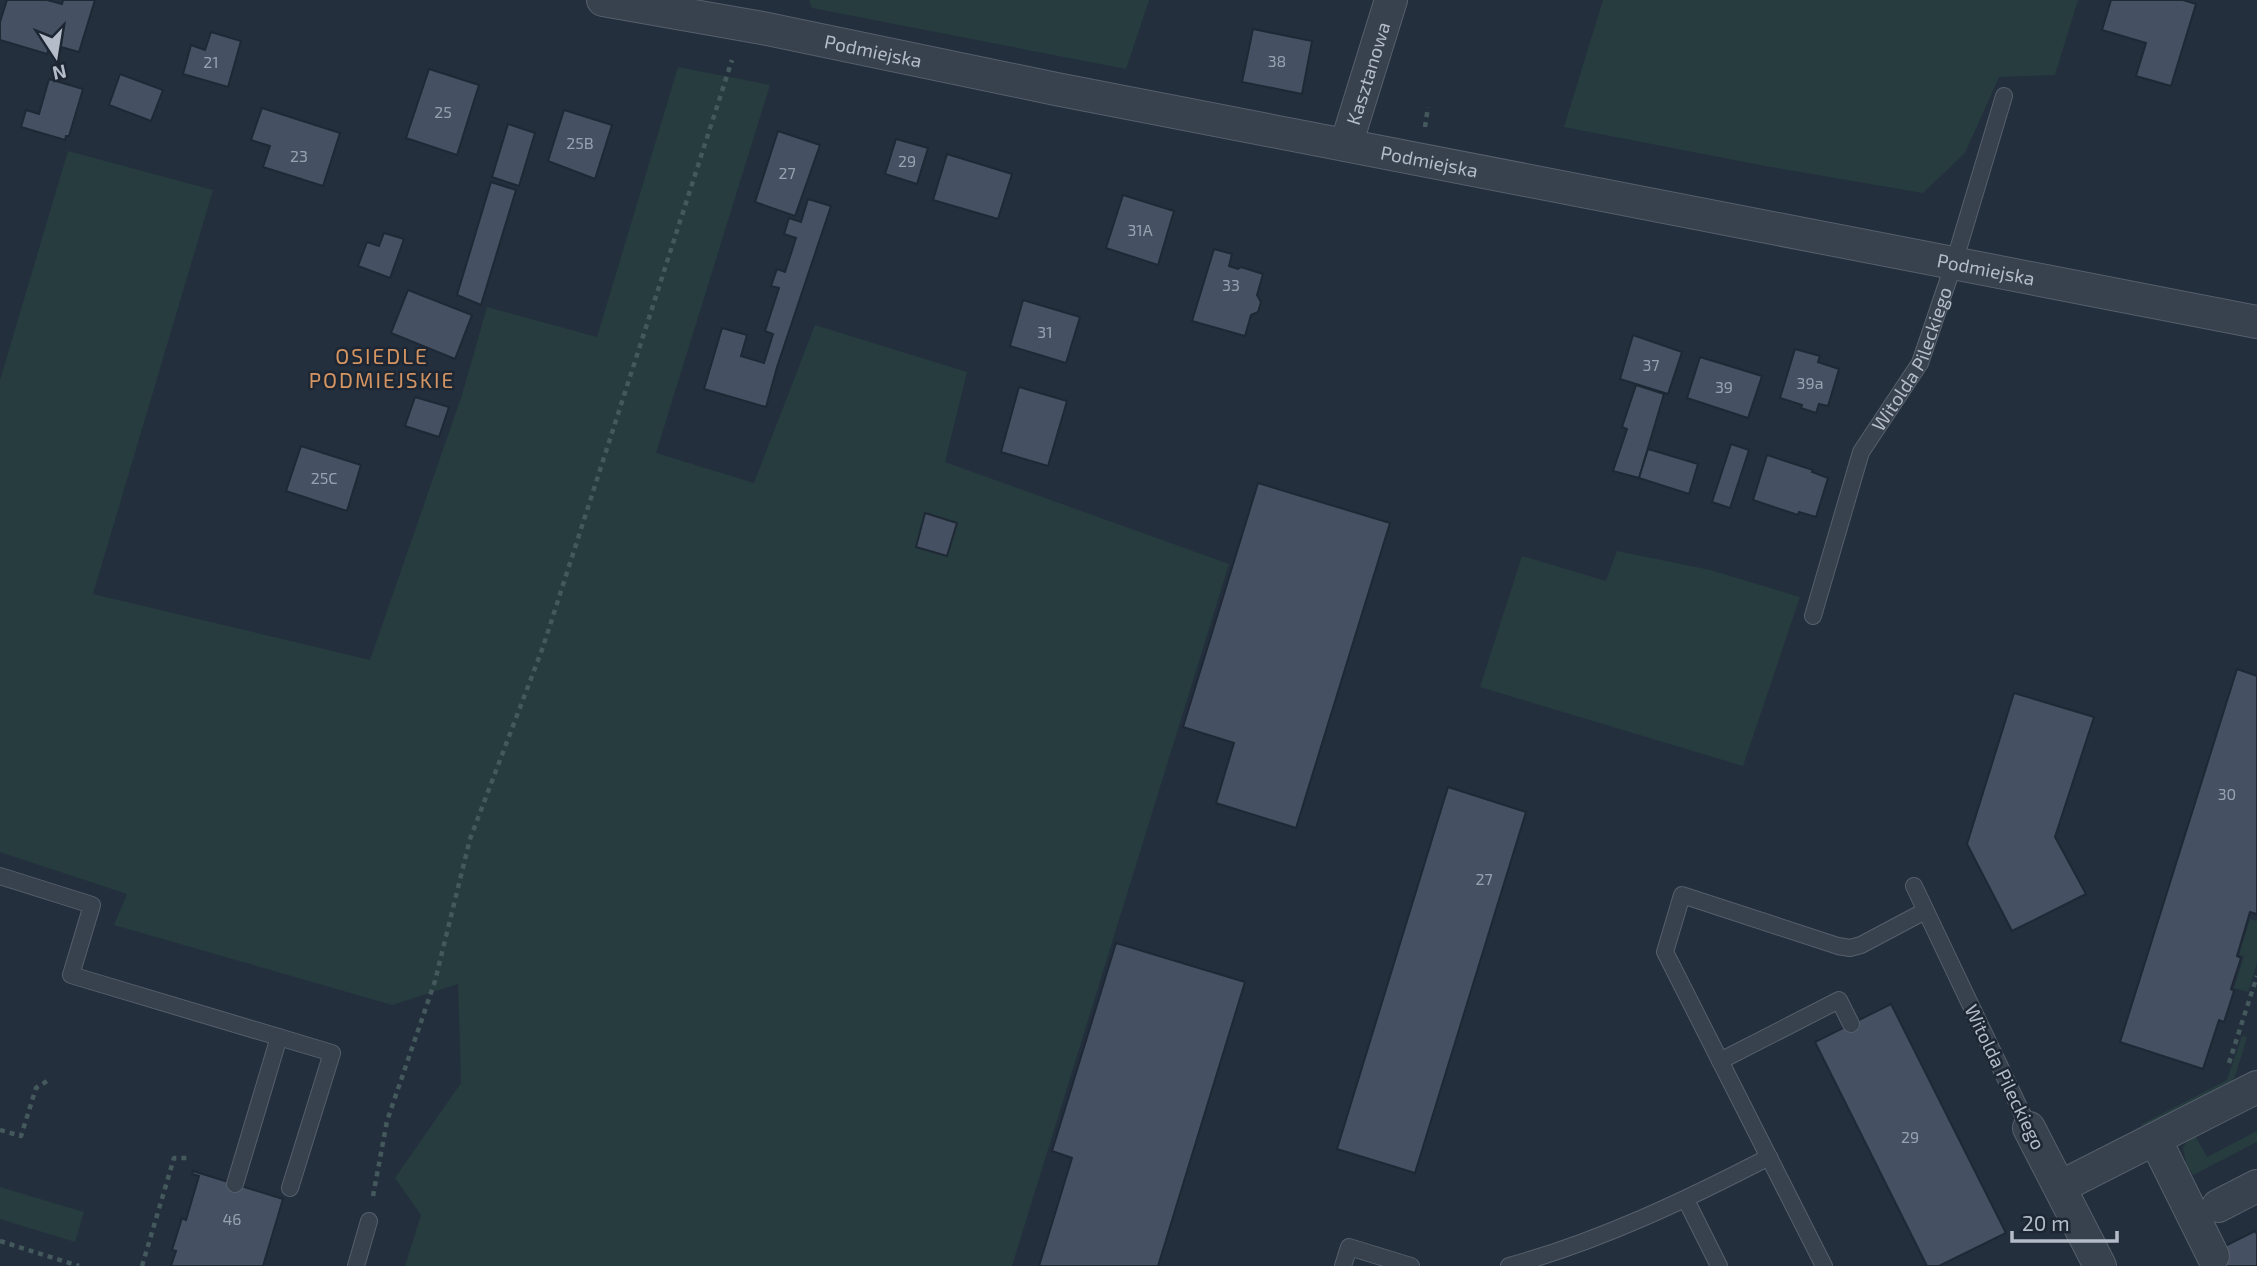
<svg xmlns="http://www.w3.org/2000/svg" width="2257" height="1266" font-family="'Exo 2',sans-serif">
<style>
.green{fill:#263c3f}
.building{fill:#455162;stroke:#1f2835;stroke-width:2}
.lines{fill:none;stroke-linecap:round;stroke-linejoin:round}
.service-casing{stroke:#565f6c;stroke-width:18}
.minor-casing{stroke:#565f6c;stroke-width:34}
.path{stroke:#44595c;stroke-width:4.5;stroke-dasharray:5 5;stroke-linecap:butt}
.service{stroke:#38414e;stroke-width:16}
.minor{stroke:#38414e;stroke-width:32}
.labels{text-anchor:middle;stroke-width:5;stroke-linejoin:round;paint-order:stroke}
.number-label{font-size:16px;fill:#98a1af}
.street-label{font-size:19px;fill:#b4bcc9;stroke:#1d2633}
.neighbourhood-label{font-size:21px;letter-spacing:2px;fill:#d59563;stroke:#1d2633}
</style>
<rect width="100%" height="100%" fill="#242f3e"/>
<!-- green -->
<g class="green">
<path d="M809,0H1149L1126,69L812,8Z"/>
<path d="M1603,0H2078L2055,75L1999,77L1965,153L1923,193L1765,166L1564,127Z"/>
<path d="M678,67L770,85L656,453L754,483L815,325L967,372L945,462L1229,564L1012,1266H405L421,1215L395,1178L461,1083L458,984L392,1005L114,925L127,894L0,852V380L68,151L213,190L93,594L370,660L462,395L487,307L597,337Z"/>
<path d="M1617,551L1710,570L1800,597L1743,766L1480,687L1522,556L1606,581Z"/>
<path d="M2250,919L2257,921V963L2248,992L2234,988L2244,956L2239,955Z"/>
<path d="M2242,1036L2247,1037L2235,1077L2227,1087L2152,1125H2140L2227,1080Z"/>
<path d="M2257,1131V1142L2193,1175L2190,1170L2188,1171L2183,1148L2189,1137L2194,1134L2207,1157Z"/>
<path d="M0,1187L84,1212L75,1242L0,1219Z"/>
</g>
<!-- building -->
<g class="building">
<path d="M7,0H47L62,4L63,0H95L79,52L50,44L47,54L0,40V22Z"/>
<path d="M2111,0H2183L2196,4L2171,86L2136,76L2146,43L2102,30Z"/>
<path d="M1253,29L1312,41L1302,94L1242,82Z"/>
<path d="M211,32L241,41L228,87L183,74L191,45L205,50Z"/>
<path d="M429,69L479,85L457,155L406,138Z"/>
<path d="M120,74L163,90L151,121L109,105Z"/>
<path d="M49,79L83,89L69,136H66L65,140L21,127L26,110L39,114Z"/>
<path d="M262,108L340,133L323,186L263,167L270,146L251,140Z"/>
<path d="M564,110L612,125L595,179L548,161Z"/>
<path d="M508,124L535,133L519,186L492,177Z"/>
<path d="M778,131L820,145L795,216L755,202Z"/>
<path d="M896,139L928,148L917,184L885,174Z"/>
<path d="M947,154L1012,174L998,219L933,200Z"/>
<path d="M491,182L516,190L481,305L457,295Z"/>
<path d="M1123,195L1174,211L1158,265L1106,248Z"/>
<path d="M808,199L831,206L777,367L766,407L704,389L722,328L747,335L741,356L764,363L773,334L765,331L779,288L771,286L777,269L785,272L796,238L784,234L789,218L801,222Z"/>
<path d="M384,233L404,239L390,278L358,266L367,242L379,246Z"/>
<path d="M1214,249L1232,254L1229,266L1238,269L1241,267L1263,274L1257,295L1261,302L1258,312L1251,315L1245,336L1192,321Z"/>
<path d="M408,290L472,315L455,359L391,333Z"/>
<path d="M1023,300L1080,317L1066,363L1010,346Z"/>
<path d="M1633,335L1682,352L1668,394L1620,379Z"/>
<path d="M1795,349L1820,356L1818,362L1839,369L1828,406L1819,404L1816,413L1801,408L1802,405L1780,398Z"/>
<path d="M1700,357L1762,376L1748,418L1687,398Z"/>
<path d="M1636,385L1664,394L1639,478L1613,471L1627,429L1622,427Z"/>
<path d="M1019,387L1067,401L1048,466L1001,452Z"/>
<path d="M415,397L449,407L439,437L405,426Z"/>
<path d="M1731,444L1749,450L1730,508L1712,502Z"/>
<path d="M301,446L361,465L347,511L286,491Z"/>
<path d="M1648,449L1698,464L1689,494L1639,478Z"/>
<path d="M1767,455L1813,470L1812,472L1828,478L1816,517L1799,512L1798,515L1753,500Z"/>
<path d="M1258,483L1390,523L1296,828L1216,803L1234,743L1183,727Z"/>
<path d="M925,513L957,523L947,556L916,547Z"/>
<path d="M2237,669L2257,676V914L2250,912L2237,956L2241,958L2231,989L2234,991L2224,1022L2219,1020L2203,1069L2120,1042Z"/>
<path d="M2014,693L2094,717L2055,837L2086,894L2012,931L1967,844Z"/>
<path d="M1448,787L1526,812L1415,1173L1337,1149Z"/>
<path d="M1116,943L1245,982L1158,1266H1039L1072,1158L1052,1151Z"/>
<path d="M1891,1004L2006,1233L1939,1266H1927L1815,1042Z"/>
<path d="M193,1171L283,1199L263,1266H171L176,1251L172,1250L182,1218L186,1220L199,1176L192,1174Z"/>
<path d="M2255,1231L2257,1234V1266H2198L2227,1251L2225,1246Z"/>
</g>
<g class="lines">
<defs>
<g id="service">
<path id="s1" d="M1813,616L1861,452L1920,363L1954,263L2004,96"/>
<path d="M0,876L92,905L71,975L332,1053L290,1188"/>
<path d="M1914,886L2029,1128"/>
<path d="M1720,1061L1839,1000L1851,1024"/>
<path d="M235,1184L279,1037"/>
<path d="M1686,1200L1719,1266"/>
<path d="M356,1266L369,1221"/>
<path d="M1343,1266L1349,1247L1411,1266"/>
<path d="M1509,1266C1600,1241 1686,1200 1769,1157"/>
<path d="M1824,1266L1665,952L1682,895L1838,946L1850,948L1861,945L1925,911"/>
</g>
<g id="minor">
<path id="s2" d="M603,0L762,28L1056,89L2257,322"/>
<path id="s3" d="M1346,145L1391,0"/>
<path d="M2029,1128L2100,1266"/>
<path d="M2155,1139L2213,1256"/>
<path d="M2060,1187L2257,1087"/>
<path d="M2218,1206L2257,1186"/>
</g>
</defs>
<!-- service casing -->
<use href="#service" class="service-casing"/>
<!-- minor casing -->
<use href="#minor" class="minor-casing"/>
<!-- path -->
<g class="path">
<path d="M1425,127L1428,107"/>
<path d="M2229,1063L2257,976"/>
<path d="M0,1130L21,1136L36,1088L47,1081"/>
<path d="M373,1196L387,1121L435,981L470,839L543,647L732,60"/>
<path d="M0,1241L79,1266"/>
<path d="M142,1266L174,1158H188"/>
</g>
<!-- service -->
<use href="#service" class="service"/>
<!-- minor -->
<use href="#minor" class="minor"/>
</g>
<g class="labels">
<!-- number labels -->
<g class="number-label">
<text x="1277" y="67">38</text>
<text x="211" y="68">21</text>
<text x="443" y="118">25</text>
<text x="580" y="149">25B</text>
<text x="299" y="162">23</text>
<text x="907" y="167">29</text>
<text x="787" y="179">27</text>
<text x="1140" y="236">31A</text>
<text x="1231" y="291">33</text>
<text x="1045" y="338">31</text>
<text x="1651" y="371">37</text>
<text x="1810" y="389">39a</text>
<text x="1724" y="393">39</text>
<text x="324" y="484">25C</text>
<text x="2227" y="800">30</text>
<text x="1484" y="885">27</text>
<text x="1910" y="1143">29</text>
<text x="232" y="1225">46</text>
</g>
<!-- street labels -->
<g class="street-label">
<text dy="7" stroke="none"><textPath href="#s2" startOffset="275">Podmiejska</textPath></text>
<text dy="7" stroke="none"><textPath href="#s3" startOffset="75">Kasztanowa</textPath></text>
<text dy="7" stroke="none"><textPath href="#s2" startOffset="842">Podmiejska</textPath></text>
<text dy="7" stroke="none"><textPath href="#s2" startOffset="1409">Podmiejska</textPath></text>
<text dy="7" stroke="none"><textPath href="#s1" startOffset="278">Witolda Pileckiego</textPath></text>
<text transform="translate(2005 1077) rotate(64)" y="7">Witolda Pileckiego</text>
</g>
<!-- neighbourhood labels -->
<g class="neighbourhood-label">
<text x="382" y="364">OSIEDLE<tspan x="382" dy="24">PODMIEJSKIE</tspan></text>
</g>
</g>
<!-- north arrow -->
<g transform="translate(56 56) rotate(168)" stroke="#1d2633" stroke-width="5" paint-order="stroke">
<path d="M0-5L12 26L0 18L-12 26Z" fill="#b4bcc9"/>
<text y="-10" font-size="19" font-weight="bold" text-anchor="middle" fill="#b4bcc9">N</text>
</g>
<!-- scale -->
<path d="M2012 1231v10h105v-10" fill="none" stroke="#b4bcc9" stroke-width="3.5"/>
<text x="2022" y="1231" font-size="21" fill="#b4bcc9" stroke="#1d2633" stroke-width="5" paint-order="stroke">20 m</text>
</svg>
